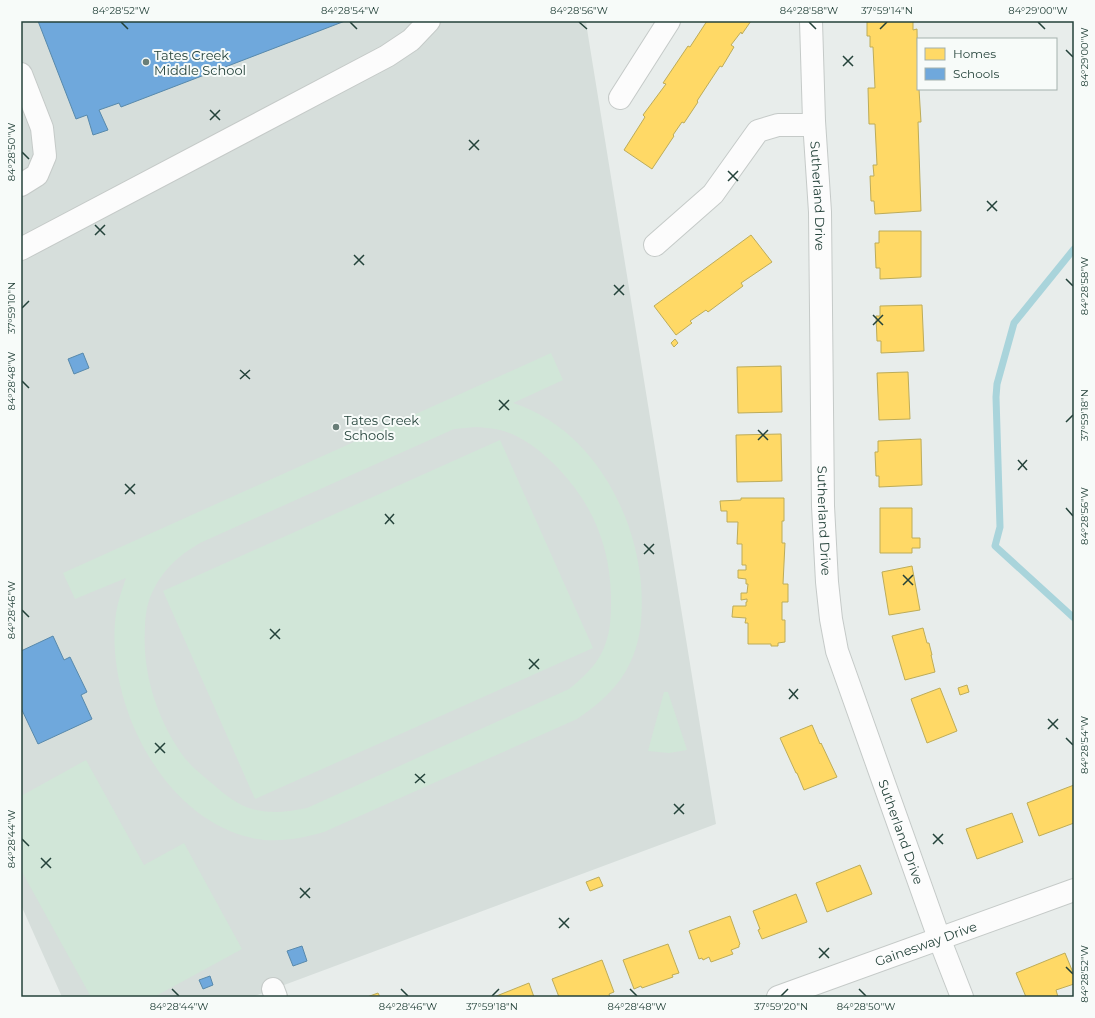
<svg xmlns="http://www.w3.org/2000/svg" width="1095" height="1018" font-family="Montserrat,sans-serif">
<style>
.built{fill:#d6dedb}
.green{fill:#d1e6d8;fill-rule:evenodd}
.homes{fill:#ffd966;stroke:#bdac59}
.schools{fill:#6fa8dc;stroke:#5889ab}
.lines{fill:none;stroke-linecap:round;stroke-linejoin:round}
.stream{stroke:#a9d4db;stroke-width:7}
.minor-casing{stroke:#c5cac8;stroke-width:24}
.minor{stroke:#fcfcfc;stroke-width:22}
.ticks{fill:none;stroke:#24423a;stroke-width:1.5}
.poi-dot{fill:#697e78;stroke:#f7fbf9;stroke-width:1.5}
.labels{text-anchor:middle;stroke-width:4;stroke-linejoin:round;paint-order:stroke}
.poi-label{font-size:13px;fill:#24423a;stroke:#f7fbf9;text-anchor:start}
.street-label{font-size:13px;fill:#24423a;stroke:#f7fbf9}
.neatline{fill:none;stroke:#24423a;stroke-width:1.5}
.ticks-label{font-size:10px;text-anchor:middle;fill:#24423a}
</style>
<rect width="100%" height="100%" fill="#e8edeb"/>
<!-- built -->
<path class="built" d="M21,21H586L587,29L716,824L252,997H62L21,905Z"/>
<!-- green -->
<g class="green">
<path d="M551,353L563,380L513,403C588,427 634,507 641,583C643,610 642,638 630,663C619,687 598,705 577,719L324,832C300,839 276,843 252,838C161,818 104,699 116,613C118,601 122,589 126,578L75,599L63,573ZM476,427C488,428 501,429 512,434C530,442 544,454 558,468C593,505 610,546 611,597C611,613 611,630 605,645C599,663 584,677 569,689L307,808C288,812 271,814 252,809C238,805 225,795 214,785C202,775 190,766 181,753C156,716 142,672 145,627C145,617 147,604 151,595C162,570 178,556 200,543L454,429Z"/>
<path d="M500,440L593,648L255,799L163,591Z"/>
<path d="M664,692H668L687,750L669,753L648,751Z"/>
<path d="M86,760L144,865L184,843L242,949L154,997H91L21,870V796Z"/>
</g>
<!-- homes -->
<g class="homes">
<path d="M707,21H751L742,34L741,32L731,45L734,47L722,67L720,66L697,101L698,102L684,123L682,122L673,135L674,136L652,169L624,150L645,117L643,115L666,84L663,83L688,46L690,47Z"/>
<path d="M867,21H913V30L917,29L918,89H919L921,122H918L921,211L875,214L874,201H871L870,176H874L873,165H877L875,124H869L868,88H875L873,47H870V36H867Z"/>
<path d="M879,231H921V277L880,279V268H876L875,243H879Z"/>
<path d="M751,235L772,262L741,283L743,286L708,312L706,310L690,321L692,323L676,335L654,306Z"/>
<path d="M922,305L924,351L881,353V341H877L876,316H880V306Z"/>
<path d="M675,339L678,343L674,347L671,343Z"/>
<path d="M781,366L782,412L738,413L737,367Z"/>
<path d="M908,372L910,419L879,420L877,373Z"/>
<path d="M781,434L782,481L737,482L736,435Z"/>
<path d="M921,439L922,485L879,487V476H876L875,452H878V441Z"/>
<path d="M741,498H784V521H782V543H785L783,584H788V602H782V620H785V642L778,643V646H771V644H748V623H745L746,618L732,617L733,606H746V602H747V599L741,600V593H747L748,584H746V579L738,578V570H746V565H742V544H737L738,522H727V511H721L720,501L741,500Z"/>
<path d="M880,508H912V538H920V548H912V553H880Z"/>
<path d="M912,566L920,610L889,615L882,572Z"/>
<path d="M923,628L927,643H929L932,655H931L935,672L905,680L892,636Z"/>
<path d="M967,685L969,692L960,695L958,688Z"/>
<path d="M940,688L957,731L927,743L911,699Z"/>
<path d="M812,725L820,744L821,743L837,777L804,790L797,773H796L780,738Z"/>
<path d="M1074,785V823L1039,836L1027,803Z"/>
<path d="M1012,813L1023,842L977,859L966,829Z"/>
<path d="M860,865L872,894L827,912L816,883Z"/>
<path d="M599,877L603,886L590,891L586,882Z"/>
<path d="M796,894L807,922L762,939L758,930L760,929L753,911Z"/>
<path d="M730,916L740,944L739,945V947L731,950L733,954L711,962L709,957L703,960L702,958L699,959L689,931Z"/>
<path d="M668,944L679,973L672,975L673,977L642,988L641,986L634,989L623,960Z"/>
<path d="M1065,953L1074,975V984L1056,990L1058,997H1026L1016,973Z"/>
<path d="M602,960L614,992L609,994L610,997H559L552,979Z"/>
<path d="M529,983L534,997H494Z"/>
<path d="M378,993L380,997H367Z"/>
</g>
<!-- schools -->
<g class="schools">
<path d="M38,21H345L121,107L119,103L99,110L108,130L93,135L87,115L76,119Z"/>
<path d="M83,353L89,368L74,374L68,359Z"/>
<path d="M53,636L64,660L70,657L87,692L81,695L92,719L38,744L21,708V651Z"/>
<path d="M302,946L307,961L293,966L287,951Z"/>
<path d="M210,976L213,985L203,989L199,980Z"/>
</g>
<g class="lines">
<!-- stream -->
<path class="stream" d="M1074,249L1014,323L997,384L996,397L1000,527L995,546L1074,618"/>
<defs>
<g id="minor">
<path id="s1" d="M811,21L814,121L820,212L823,506L827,582L831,619L837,651L939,938L962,997"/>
<path d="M21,74L42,128L45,156L37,175L21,185"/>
<path d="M620,98L669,21"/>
<path d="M655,245L713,194L758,131L778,125H814"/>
<path d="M21,249L387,56L411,40L429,21"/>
<path d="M273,989L276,997"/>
<path id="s2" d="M778,997L1074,890"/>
</g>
</defs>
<!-- minor casing -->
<use href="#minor" class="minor-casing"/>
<!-- minor -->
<use href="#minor" class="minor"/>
</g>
<!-- ticks -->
<path class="ticks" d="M121,22L128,29M350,22L357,29M579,22L587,29M809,22L816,29M1038,22L1045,29M880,29L887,22M1066,50L1073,57M843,56L853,66M843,66L853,56M210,110L220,120M210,120L220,110M469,140L479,150M469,150L479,140M22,152L29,159M728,171L738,181M728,181L738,171M987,201L997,211M987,211L997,201M95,225L105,235M95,235L105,225M354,255L364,265M354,265L364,255M1066,279L1073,286M614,285L624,295M614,295L624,285M22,308L29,301M873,315L883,325M873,325L883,315M240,370L250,379M240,379L250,370M22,381L29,388M499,400L509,410M499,410L509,400M1066,422L1073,415M758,430L768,440M758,440L768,430M1018,460L1027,470M1018,470L1027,460M125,484L135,494M125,494L135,484M1066,508L1073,516M385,514L394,524M385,524L394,514M644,544L654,554M644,554L654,544M903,575L913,585M903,585L913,575M22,610L29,617M270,629L280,639M270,639L280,629M529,659L539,669M529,669L539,659M789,689L798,699M789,699L798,689M1048,719L1058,729M1048,729L1058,719M1066,738L1073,745M155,743L165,753M155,753L165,743M415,774L425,783M415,783L425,774M674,804L684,814M674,814L684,804M933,834L943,844M22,839L29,846M933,844L943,834M41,858L51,868M41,868L51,858M300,888L310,898M300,898L310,888M559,918L569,928M559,928L569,918M819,948L829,958M819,958L829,948M1066,967L1073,974M172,989L179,996M401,989L408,996M630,989L637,996M859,989L866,996M492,996L499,989M781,996L788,989"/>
<!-- markers -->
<g class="poi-dot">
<circle cx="146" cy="62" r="4"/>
<circle cx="336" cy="427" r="4"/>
</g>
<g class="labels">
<!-- poi labels -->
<g class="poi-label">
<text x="154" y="60">Tates Creek<tspan x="154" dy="15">Middle School</tspan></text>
<text x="344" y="425">Tates Creek<tspan x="344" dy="15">Schools</tspan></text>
</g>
<!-- street labels -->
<g class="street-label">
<text dy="5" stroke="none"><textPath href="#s1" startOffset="175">Sutherland Drive</textPath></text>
<text dy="5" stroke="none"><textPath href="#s1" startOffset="500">Sutherland Drive</textPath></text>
<text dy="5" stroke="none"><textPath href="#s1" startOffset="823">Sutherland Drive</textPath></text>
<text dy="5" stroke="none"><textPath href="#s2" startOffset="157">Gainesway Drive</textPath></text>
</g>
</g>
<!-- border -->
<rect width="1095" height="1018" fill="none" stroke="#f7fbf9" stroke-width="44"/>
<!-- legend -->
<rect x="917" y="38" width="140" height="52" fill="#f7fbf9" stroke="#a3b1ad"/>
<rect x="925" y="48" width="20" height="12" fill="#ffd966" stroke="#a3b1ad"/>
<text x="953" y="58" font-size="12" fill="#24423a">Homes</text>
<rect x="925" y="68" width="20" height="12" fill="#6fa8dc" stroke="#a3b1ad"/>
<text x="953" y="78" font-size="12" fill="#24423a">Schools</text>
<rect x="22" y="22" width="1051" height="974" class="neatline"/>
<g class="ticks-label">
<text x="121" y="14">84°28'52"W</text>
<text x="350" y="14">84°28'54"W</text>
<text x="579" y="14">84°28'56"W</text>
<text x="809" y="14">84°28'58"W</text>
<text x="887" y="14">37°59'14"N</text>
<text x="1038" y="14">84°29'00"W</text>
<text transform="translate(1084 57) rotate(-90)" y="4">84°29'00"W</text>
<text transform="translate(11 152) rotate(-90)" y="4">84°28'50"W</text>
<text transform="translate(1084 286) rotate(-90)" y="4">84°28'58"W</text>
<text transform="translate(11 308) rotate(-90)" y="4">37°59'10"N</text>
<text transform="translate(11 381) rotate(-90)" y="4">84°28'48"W</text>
<text transform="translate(1084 415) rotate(-90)" y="4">37°59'18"N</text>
<text transform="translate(1084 516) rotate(-90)" y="4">84°28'56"W</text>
<text transform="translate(11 610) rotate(-90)" y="4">84°28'46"W</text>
<text transform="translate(1084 745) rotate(-90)" y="4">84°28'54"W</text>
<text transform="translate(11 839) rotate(-90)" y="4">84°28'44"W</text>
<text transform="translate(1084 974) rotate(-90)" y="4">84°28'52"W</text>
<text x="179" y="1010">84°28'44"W</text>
<text x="408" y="1010">84°28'46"W</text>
<text x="492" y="1010">37°59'18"N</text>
<text x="637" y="1010">84°28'48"W</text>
<text x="781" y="1010">37°59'20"N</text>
<text x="866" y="1010">84°28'50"W</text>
</g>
</svg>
